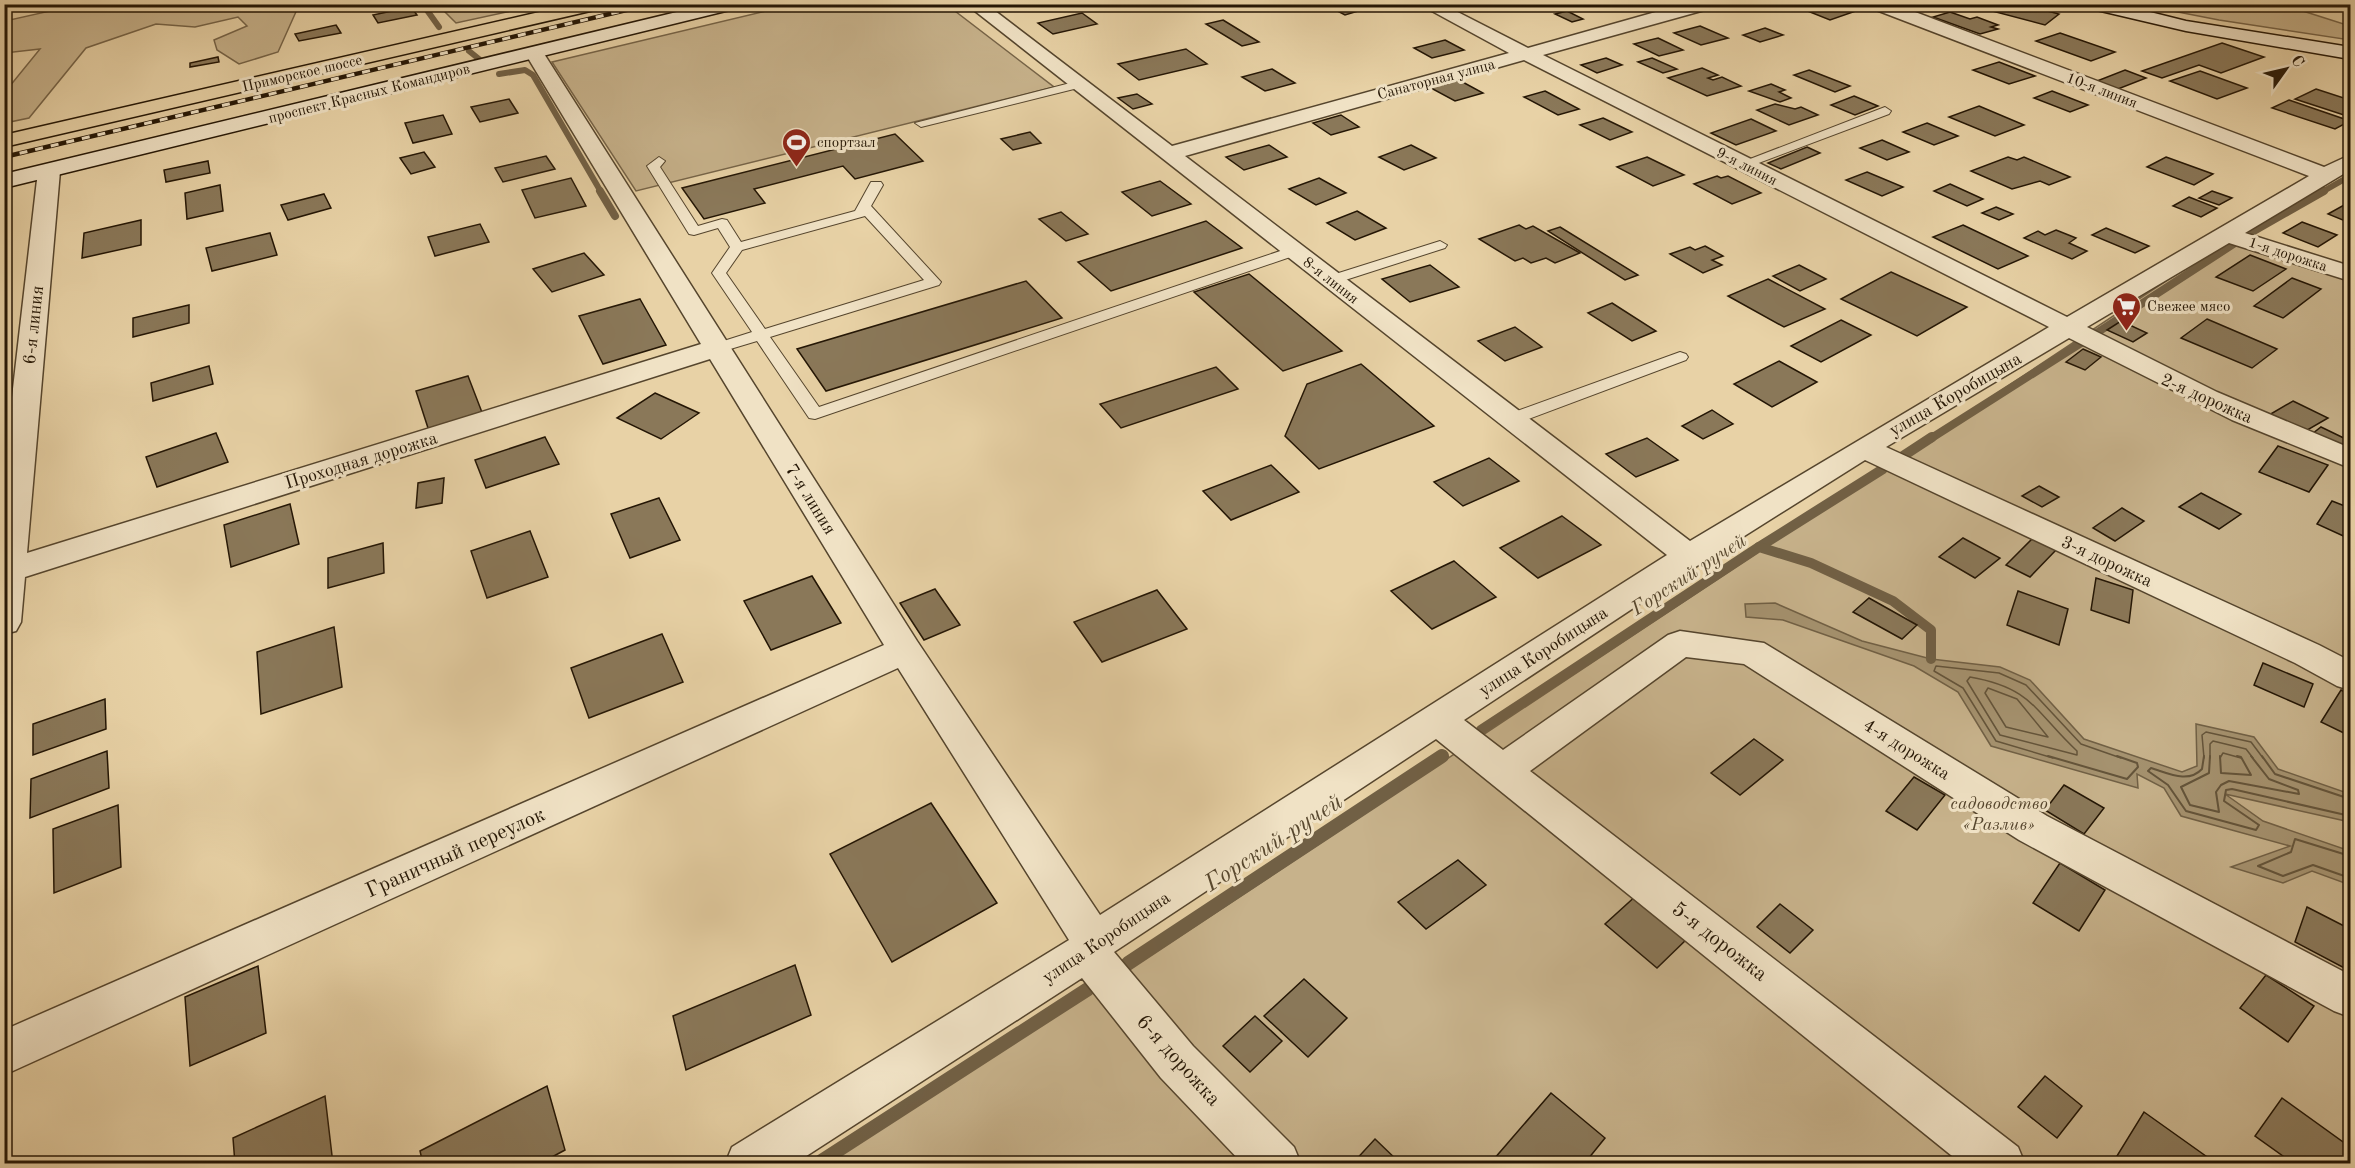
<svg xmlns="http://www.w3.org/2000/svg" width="2355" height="1168" font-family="'Old Standard TT',serif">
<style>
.green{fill:#c7b28b;stroke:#766448;stroke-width:1.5}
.water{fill:#a5926f;stroke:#716045;stroke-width:1.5}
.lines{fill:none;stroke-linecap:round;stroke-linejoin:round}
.shore-far1{stroke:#64543a;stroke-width:1.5}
.shore{stroke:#64543a;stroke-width:2}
.stream-far3{stroke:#716045;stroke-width:6}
.stream-far2{stroke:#716045;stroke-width:8}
.stream-far1{stroke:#716045;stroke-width:10}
.stream{stroke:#716045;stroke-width:14}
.building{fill:#8a7859;stroke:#241605;stroke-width:1.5}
.lane-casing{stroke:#55452d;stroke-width:2}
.street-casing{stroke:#55452d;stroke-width:3}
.secondary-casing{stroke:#241605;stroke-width:3}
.highway-casing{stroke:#241605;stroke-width:3}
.lane{fill:#f0e2c5;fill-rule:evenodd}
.street{fill:#f0e2c5;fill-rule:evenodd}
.secondary{fill:#f0e2c5;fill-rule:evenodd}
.highway{fill:#e8d2a6;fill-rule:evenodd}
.rail-casing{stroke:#241605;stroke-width:4.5}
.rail{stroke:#f0e2c5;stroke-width:3;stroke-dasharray:8;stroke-linecap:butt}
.labels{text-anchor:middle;stroke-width:6;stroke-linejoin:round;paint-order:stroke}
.far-street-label{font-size:15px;fill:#241605;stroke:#f0e2c5}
.far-poi-label{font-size:15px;fill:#241605;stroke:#f0e2c5;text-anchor:start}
.street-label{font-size:18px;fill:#241605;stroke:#f0e2c5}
.park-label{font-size:18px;font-style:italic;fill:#55452d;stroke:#f0e2c5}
.water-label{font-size:20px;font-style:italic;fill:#58482f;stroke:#f0e2c5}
.near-street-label{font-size:21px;fill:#241605;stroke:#f0e2c5}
.near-water-label{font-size:24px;font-style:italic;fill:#58482f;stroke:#f0e2c5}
</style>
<rect width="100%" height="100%" fill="#e8d2a6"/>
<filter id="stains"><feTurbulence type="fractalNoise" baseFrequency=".00333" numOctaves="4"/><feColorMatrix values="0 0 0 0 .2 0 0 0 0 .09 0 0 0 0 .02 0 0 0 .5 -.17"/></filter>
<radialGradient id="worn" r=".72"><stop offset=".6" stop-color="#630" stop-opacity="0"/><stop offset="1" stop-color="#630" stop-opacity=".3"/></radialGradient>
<!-- green -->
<g class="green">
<path d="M77,5V4L299,5L278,52L239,64L217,50L214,40L247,26L238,17L195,27L156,24L86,48L29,118L5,123V92L40,49L5,53V21Z"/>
<path d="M451,5L485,8L502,5H538L456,23L442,9Z"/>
<path d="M791,5H947L1054,87L636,191L552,62Z"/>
<path d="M2142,5H2284L2350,26V40L2219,20Z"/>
<path d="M2226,241L2350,281V1163L810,1164L1122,975Z"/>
</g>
<!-- water -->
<path class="water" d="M1775,603L1862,641L1931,659L2000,667L2030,680L2084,739L2182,772L2197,766L2196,724L2254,737L2278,769L2350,794V822L2225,794L2263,821L2350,851V885L2312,871L2283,883L2231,867L2290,846L2181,816L2164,788L2137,774L2138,788L1991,746L1958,692L1914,666L1783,620L1746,617L1745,604Z"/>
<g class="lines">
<!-- shore-far1 -->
<g class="shore-far1">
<path d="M1970,677C2033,688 2035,712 2077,751V755L2000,735L1967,681Z"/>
<path d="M1988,688L2017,699L2048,737L2006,727L1985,693Z"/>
<path d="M2053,758L1996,741L1963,688L1934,671L1936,666L1999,673L2026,685L2081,744L2121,758"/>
<path d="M2204,758L2202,735L2206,732L2251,742L2263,758"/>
<path d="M2210,758V744L2213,741L2246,749L2253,758"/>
<path d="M2220,758L2223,753L2241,758"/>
</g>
<!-- shore -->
<g class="shore">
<path d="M2048,756L2127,779L2138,767L2137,763L2117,756"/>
<path d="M2204,756L2202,769C2188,784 2168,773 2151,768L2148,771L2168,785L2186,811L2256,830L2259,825L2224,801L2226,790L2232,789L2350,816"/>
<path d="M2210,756L2209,773L2181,787L2190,805L2219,812L2216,792L2221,785L2229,781L2299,794L2298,790L2269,779L2251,756"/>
<path d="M2220,756L2221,773L2251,775L2241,757L2237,756"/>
<path d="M2262,756L2275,774L2350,799"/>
<path d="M2350,856L2295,839L2291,852L2258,866L2283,876L2313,865L2350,878"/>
</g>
<!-- stream-far3 -->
<g class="stream-far3">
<path d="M352,4L363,9L405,4"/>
<path d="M418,4L424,6L439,27"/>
<path d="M469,51L479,59"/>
<path d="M499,74L525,70L533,75L601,192"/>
<path d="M2322,192L2350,176"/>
</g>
<!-- stream-far2 -->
<g class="stream-far2">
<path d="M600,191L615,216"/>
<path d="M2245,236L2324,191"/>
<path d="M2095,334L2235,243"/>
<path d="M1930,439L2081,343"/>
</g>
<!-- stream-far1 -->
<g class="stream-far1">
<path d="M1900,458L1932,437"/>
<path d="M1759,547L1883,469"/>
<path d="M1481,730L1759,547L1811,563L1893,601L1931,630V659"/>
<path d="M1440,758L1442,756"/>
</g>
<!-- stream -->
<g class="stream">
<path d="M1128,963L1442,756"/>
<path d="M817,1164L1088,989"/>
</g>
</g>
<!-- building -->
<g class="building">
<path d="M1324,4H1360L1368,8L1345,15Z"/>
<path d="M1596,4H1637V5L1610,11Z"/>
<path d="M1790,4H1832L1853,12L1830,20Z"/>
<path d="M2001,4H2021L2059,14L2045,25L1992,11Z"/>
<path d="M411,7L417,15L378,23L373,15Z"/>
<path d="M1567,11L1583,19L1572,22L1555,14Z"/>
<path d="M1950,12L1970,19L1977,17L1998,25L1991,27L1998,29L1980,34L1933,17Z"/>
<path d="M1082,13L1097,24L1053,34L1038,23Z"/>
<path d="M1223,20L1259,42L1242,46L1206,24Z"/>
<path d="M336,25L341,33L299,41L295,34Z"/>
<path d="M1700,26L1728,38L1701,45L1674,33Z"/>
<path d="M1765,28L1783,35L1760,42L1743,35Z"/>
<path d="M2060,33L2115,52L2091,61L2036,41Z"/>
<path d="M1658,38L1683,50L1659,56L1634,44Z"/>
<path d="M1445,40L1464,50L1432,58L1414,48Z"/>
<path d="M2222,43L2264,57L2221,73L2199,65L2162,78L2142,71Z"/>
<path d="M1186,49L1207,64L1139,80L1118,64Z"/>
<path d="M218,57L219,62L190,67V63Z"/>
<path d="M1606,58L1622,65L1597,73L1581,65Z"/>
<path d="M1652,58L1677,69L1663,73L1638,62Z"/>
<path d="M1999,62L2035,76L2009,84L1973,70Z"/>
<path d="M1702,68L1718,75L1708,78L1713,80L1722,77L1741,86L1707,96L1668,78Z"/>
<path d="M1272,69L1295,83L1265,91L1242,77Z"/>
<path d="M1809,70L1850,86L1835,92L1794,75Z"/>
<path d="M2125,70L2146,78L2118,89L2097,81Z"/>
<path d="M2200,71L2247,88L2217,99L2170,81Z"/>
<path d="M1457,79L1483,93L1455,101L1429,87Z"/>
<path d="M1771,84L1785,90L1779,92L1791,98L1780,102L1749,91Z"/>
<path d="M2316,89L2350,100V117L2295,99Z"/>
<path d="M1545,91L1579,109L1558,115L1524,97Z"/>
<path d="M2052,91L2088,105L2070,112L2034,98Z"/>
<path d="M1137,94L1152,104L1133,109L1118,98Z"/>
<path d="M1854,96L1878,106L1855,115L1831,105Z"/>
<path d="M509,99L518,113L480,122L471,107Z"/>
<path d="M2289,100L2350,121L2335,129L2272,108Z"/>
<path d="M1775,104L1795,109L1801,107L1818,115L1789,125L1757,110Z"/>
<path d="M1979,106L2024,125L1995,136L1949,117Z"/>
<path d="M443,115L452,134L413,143L405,123Z"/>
<path d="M1341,115L1359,127L1331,135L1313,123Z"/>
<path d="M1603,118L1632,132L1610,140L1580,125Z"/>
<path d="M1751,119L1776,131L1736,145L1711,133Z"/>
<path d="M1927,123L1958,136L1934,145L1903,132Z"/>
<path d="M1030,132L1041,143L1013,150L1001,139Z"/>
<path d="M895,134L923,161L855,179L843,166L754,189L765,203L704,219L682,188Z"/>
<path d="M1882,140L1909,152L1887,160L1860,148Z"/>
<path d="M1269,145L1287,157L1244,170L1226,157Z"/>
<path d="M1411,145L1436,158L1404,170L1379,157Z"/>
<path d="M1807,147L1820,153L1781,169L1768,163Z"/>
<path d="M424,152L435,167L411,174L400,158Z"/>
<path d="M546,156L555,169L503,182L495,168Z"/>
<path d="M1647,157L1684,175L1653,186L1617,167Z"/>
<path d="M2008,157L2017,160L2024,157L2070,177L2049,185L2040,181L2012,189L1971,171Z"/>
<path d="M2166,157L2213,174L2194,185L2147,167Z"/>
<path d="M208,161L210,173L166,182L164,170Z"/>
<path d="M1867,172L1903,187L1882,196L1846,180Z"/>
<path d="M1717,176L1721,178L1728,176L1761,193L1732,204L1694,184Z"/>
<path d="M571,178L586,206L535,218L522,190Z"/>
<path d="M1319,178L1346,193L1316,205L1289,189Z"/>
<path d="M1160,181L1191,204L1152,216L1122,192Z"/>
<path d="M1950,184L1983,199L1967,206L1934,191Z"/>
<path d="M220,185L223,211L187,219L185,193Z"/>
<path d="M2212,191L2232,198L2219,205L2199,198Z"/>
<path d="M324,194L331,208L288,220L281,205Z"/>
<path d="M2189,197L2217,208L2201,217L2173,206Z"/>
<path d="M2344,205L2350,207V223L2328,214Z"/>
<path d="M1996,207L2013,214L1999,220L1982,213Z"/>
<path d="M1357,211L1386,228L1355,240L1327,223Z"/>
<path d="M1061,212L1088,234L1066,241L1039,219Z"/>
<path d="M141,220V245L82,258L84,233Z"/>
<path d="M1206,221L1242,248L1111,291L1078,262Z"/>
<path d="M2302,222L2337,235L2318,247L2283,233Z"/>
<path d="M480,224L489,242L435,256L428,237Z"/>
<path d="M1519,225L1526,229L1533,226L1580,253L1555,263L1546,258L1531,263L1523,258L1515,261L1479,239Z"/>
<path d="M1963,225L2028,256L1998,269L1933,237Z"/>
<path d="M1560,227L1638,275L1625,280L1548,231Z"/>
<path d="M2106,228L2149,246L2135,253L2092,235Z"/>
<path d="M2056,230L2076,238L2069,243L2087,251L2072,259L2024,238L2038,231L2045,235Z"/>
<path d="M270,233L277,255L212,271L206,248Z"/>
<path d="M1705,246L1723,256L1712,260L1722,265L1703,273L1670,254L1690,247L1695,250Z"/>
<path d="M584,253L604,275L552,292L533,269Z"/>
<path d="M2250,255L2286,269L2253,291L2216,277Z"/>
<path d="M1430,265L1459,287L1410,302L1382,279Z"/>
<path d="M1799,265L1826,279L1800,291L1773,276Z"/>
<path d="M1891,272L1967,307L1917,336L1841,299Z"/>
<path d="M1249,274L1342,351L1283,371L1194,292Z"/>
<path d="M2292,278L2321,289L2283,318L2254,306Z"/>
<path d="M1768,279L1825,309L1784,327L1728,296Z"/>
<path d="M1026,281L1062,318L826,391L797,349Z"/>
<path d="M640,299L666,345L603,364L579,316Z"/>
<path d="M1612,303L1656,331L1632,341L1588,313Z"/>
<path d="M189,305V323L133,337V318Z"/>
<path d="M2207,319L2277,349L2252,368L2181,338Z"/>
<path d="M1841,320L1871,335L1821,362L1791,346Z"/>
<path d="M2121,321L2147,333L2133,342L2107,330Z"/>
<path d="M1515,327L1542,347L1505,361L1478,341Z"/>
<path d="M2083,349L2101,357L2085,370L2066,362Z"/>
<path d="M1779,361L1817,382L1772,407L1734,384Z"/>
<path d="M1361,364L1434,426L1319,469L1285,436L1307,384Z"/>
<path d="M209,366L213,384L153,401L151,383Z"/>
<path d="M1216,367L1238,389L1121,428L1100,404Z"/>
<path d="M468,376L483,415L429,431L416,391Z"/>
<path d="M655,393L699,413L661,439L617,418Z"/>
<path d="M2293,401L2328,418L2304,432L2269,415Z"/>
<path d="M1712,410L1733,424L1703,439L1682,426Z"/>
<path d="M2321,427L2350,441V445L2344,449L2312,434Z"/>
<path d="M216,433L228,462L157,487L146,457Z"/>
<path d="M545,437L559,464L486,488L475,460Z"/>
<path d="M1647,438L1678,460L1636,477L1606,454Z"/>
<path d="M2278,446L2328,465L2309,492L2259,472Z"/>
<path d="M1489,458L1519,481L1463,506L1434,482Z"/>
<path d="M1271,465L1299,492L1231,520L1203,491Z"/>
<path d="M444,478L442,503L416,508L418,483Z"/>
<path d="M2039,486L2059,497L2042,507L2022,496Z"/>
<path d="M2201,493L2241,514L2219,529L2179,507Z"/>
<path d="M659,498L680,540L630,558L611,514Z"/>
<path d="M2332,501L2350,508V539L2317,524Z"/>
<path d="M290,504L299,544L231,567L224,525Z"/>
<path d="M2122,508L2144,521L2115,541L2093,528Z"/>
<path d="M1562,516L1601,545L1538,578L1500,548Z"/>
<path d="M530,531L548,577L487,598L471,551Z"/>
<path d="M1963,538L2000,558L1975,578L1939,557Z"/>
<path d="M2032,539L2056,550L2030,577L2006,565Z"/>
<path d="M383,543L384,573L328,588V558Z"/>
<path d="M1454,561L1496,597L1432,629L1391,591Z"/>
<path d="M812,576L841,623L771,650L744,601Z"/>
<path d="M2096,578L2133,590L2129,623L2091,610Z"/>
<path d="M935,589L960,625L924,640L900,603Z"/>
<path d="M1157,590L1187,629L1102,662L1074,622Z"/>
<path d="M2018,591L2068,609L2059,645L2007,625Z"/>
<path d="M1869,598L1917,625L1902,639L1853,612Z"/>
<path d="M334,627L342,687L261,714L257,652Z"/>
<path d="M662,634L683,682L589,718L571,668Z"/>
<path d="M2263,663L2313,684L2304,707L2254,685Z"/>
<path d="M2341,690L2350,695V736L2321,722Z"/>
<path d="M105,699L106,729L33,755V724Z"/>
<path d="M1754,739L1783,760L1740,795L1711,773Z"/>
<path d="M107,751L109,788L30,818L31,779Z"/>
<path d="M1914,777L1945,795L1917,830L1886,811Z"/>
<path d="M2064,785L2104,808L2084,834L2045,810Z"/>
<path d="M931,803L997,903L892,962L830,854Z"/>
<path d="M118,805L121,867L54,893L53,829Z"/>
<path d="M1458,860L1486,885L1426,929L1398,902Z"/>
<path d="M2060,863L2105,890L2079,931L2033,903Z"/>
<path d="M1638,894L1690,936L1657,968L1605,924Z"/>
<path d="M1780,904L1813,930L1790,953L1757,927Z"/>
<path d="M2307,907L2350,929V971L2295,942Z"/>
<path d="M795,965L811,1015L686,1070L673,1016Z"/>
<path d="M258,966L266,1033L190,1066L185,997Z"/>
<path d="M2266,975L2314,1006L2288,1042L2240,1008Z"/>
<path d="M1304,979L1347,1018L1308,1057L1264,1016Z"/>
<path d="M1255,1016L1282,1041L1250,1072L1223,1046Z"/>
<path d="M2045,1076L2082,1106L2057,1138L2018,1107Z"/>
<path d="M547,1086L565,1150L539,1164H423L420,1151Z"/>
<path d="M1551,1093L1605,1138L1584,1164H1500L1494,1159Z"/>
<path d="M325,1096L333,1164H235L233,1138Z"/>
<path d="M2282,1098L2350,1147L2342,1164H2294L2255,1136Z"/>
<path d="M2144,1112L2217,1164H2112Z"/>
<path d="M1375,1139L1401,1164H1352Z"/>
</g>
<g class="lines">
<defs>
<g id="lane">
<path d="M1078,81L1084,85L1082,87L921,127L915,123Z"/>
<path d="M1885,107L1891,111L1889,114L1748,167H1738L1737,164Z"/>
<path d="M659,157L665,161L660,167L698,226L722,219L727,220L741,242L855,211L871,182H881L883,185L871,206L941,282L939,285L770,337L819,407L1289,248H1299L1301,251L1299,254L815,419L809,418L757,341L717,353L709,348L711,345L752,332L712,273L730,247L718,228L694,235L689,234L647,166ZM865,216L924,280L765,329L726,273L742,250Z"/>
<path d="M1440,241L1447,245L1445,248L1336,283H1326L1324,280L1326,277Z"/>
<path d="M1680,352L1686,354L1688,357L1686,360L1518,423H1506L1504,419L1506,415Z"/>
</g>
<path id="street" d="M966,4H986L1172,146L1509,53L1419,4H1442L1528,48L1684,4H1714L1712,8L1543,55L2067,317L2309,176L1871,8L1869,4H1894L2324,167L2350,155V170L2245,233L2350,266V281L2229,243L2087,327L2217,392L2350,448V468L2232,420L2069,338L1886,447L2319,645L2350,661V690L2337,686L2295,663L1865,460L1700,564L1464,720L1503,750L1668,635L1680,631L1764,643L2047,816L2350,975V1017L2334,1011L2019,840L1744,664L1686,657L1530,771L2018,1147L2025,1164H1962L1436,739L1114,952L1193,1046L1294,1147L1301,1164H1243L1161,1078L1082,978L794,1164H725L732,1147L1069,940L898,668L4,1075V1030L884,645L710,359L25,577L21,622L16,631L4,634V467L38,171L41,166H57L60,171L27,553L701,344L525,53L527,49H541L917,641L1100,915L1667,555ZM1524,60L2049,327L1690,541L1185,156Z"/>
<g id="secondary">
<path d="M710,4H742L734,9L4,188V174Z"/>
<path d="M2086,4H2118L2186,21L2350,47V59L2186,31L2088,8Z"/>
</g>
<path id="highway" d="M574,4H607L599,9L4,147V135Z"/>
</defs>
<!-- lane casing -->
<use href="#lane" class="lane-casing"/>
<!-- street casing -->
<use href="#street" class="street-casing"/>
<!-- secondary casing -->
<use href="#secondary" class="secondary-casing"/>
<!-- highway casing -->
<use href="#highway" class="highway-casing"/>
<!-- lane -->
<use href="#lane" class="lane"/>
<!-- street -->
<use href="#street" class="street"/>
<!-- secondary -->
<use href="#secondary" class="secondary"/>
<!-- highway -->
<use href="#highway" class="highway"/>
<defs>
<path id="rail" d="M4,157L652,4"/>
</defs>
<!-- rail casing -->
<use href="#rail" class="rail-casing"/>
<!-- rail -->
<use href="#rail" class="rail"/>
</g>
<!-- icons -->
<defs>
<symbol id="stadium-pin" viewBox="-11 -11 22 30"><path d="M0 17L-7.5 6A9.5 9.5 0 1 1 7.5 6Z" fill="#8f2418" stroke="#f0e2c5"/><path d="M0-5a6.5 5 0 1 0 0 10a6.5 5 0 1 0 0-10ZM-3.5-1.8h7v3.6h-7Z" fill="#fff"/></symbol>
<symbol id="supermarket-pin" viewBox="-11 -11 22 30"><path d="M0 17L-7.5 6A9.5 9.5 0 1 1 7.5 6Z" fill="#8f2418" stroke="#f0e2c5"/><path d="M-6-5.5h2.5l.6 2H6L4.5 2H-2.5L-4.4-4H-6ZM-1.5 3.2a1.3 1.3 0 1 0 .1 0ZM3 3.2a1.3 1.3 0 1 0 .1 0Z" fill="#fff"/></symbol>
</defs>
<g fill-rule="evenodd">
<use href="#stadium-pin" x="780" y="126" width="33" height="45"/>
<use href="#supermarket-pin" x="2110" y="290" width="33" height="45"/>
</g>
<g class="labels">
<!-- far-street labels -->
<g class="far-street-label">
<text transform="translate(302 73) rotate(-13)" y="5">Приморское шоссе</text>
<text transform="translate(1436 79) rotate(-15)" y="5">Санаторная улица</text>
<text transform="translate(2102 90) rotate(21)" y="5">10-я линия</text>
<text transform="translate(369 93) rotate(-14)" y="5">проспект Красных Командиров</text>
<text transform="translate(1747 166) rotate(27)" y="5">9-я линия</text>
<text transform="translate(2288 254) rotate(18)" y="5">1-я дорожка</text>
<text transform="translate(1331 280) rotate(38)" y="5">8-я линия</text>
</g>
<!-- far-poi labels -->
<g class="far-poi-label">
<text x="817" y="147">спортзал</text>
<text x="2147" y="311">Свежее мясо</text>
</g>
<!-- street labels -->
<g class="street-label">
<text transform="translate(33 325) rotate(-84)" y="6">6-я линия</text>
<text transform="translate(1955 394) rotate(-30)" y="6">улица Коробицына</text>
<text transform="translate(2207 398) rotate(24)" y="6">2-я дорожка</text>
<text transform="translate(361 460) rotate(-17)" y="6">Проходная дорожка</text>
<text transform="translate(811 499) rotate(58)" y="6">7-я линия</text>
<text transform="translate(2107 561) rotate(25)" y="6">3-я дорожка</text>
<text transform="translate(1543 651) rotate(-33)" y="6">улица Коробицына</text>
<text transform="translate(1907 749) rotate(32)" y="6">4-я дорожка</text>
<text transform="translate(1106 937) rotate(-34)" y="6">улица Коробицына</text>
</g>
<!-- park labels -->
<g class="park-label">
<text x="1999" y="809">садоводство<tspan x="1999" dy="21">«Разлив»</tspan></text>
</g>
<!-- water labels -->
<g class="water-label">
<text transform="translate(1688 574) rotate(-33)" y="7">Горский ручей</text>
</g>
<!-- near-street labels -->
<g class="near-street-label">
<text transform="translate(455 852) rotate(-24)" y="7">Граничный переулок</text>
<text transform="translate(1720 941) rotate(38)" y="7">5-я дорожка</text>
<text transform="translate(1179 1060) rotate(48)" y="7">6-я дорожка</text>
</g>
<!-- near-water labels -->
<g class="near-water-label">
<text transform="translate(1273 842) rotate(-33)" y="8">Горский ручей</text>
</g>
</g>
<!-- margin -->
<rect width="2355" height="1168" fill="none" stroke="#e8d2a6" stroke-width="24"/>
<rect x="6" y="6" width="2343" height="1156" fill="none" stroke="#241605" stroke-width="3"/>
<rect x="12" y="12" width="2331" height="1144" fill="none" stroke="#241605" stroke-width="1.5"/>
<!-- north arrow -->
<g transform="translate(2286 69) rotate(56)" stroke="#f0e2c5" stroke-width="4.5" paint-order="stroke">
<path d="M0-4.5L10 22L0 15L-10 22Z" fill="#241605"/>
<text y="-9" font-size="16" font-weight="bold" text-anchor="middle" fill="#241605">С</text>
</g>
<rect width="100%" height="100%" filter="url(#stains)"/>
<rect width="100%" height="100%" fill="url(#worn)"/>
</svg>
